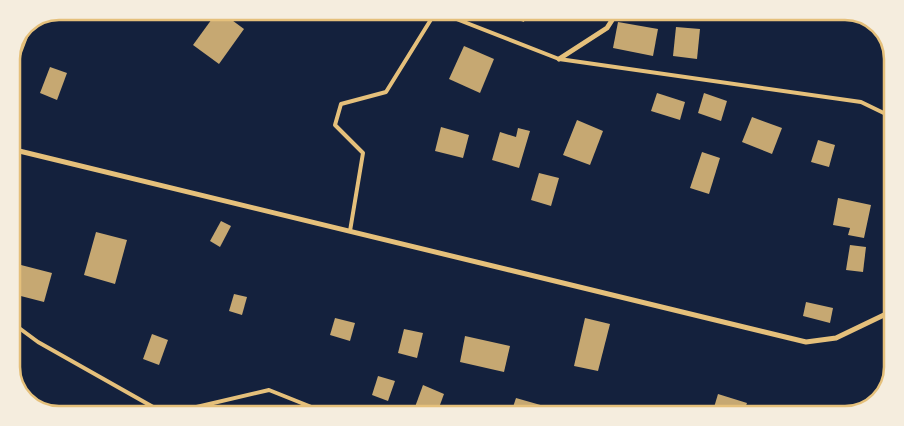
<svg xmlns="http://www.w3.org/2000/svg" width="904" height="426" font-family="Raleway,sans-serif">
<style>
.building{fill:#c6a872}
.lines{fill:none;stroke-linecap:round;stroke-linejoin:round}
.service{stroke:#e5c07b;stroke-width:4}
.minor{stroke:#e5c07b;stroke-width:5}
.rim{fill:none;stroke:#e5c07b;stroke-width:2.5}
</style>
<rect width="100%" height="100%" fill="#14213d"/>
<!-- building -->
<g class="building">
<path d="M217,12H221L244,29L219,64L193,45Z"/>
<path d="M337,13H352L348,19Z"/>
<path d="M498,13H526L524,22Z"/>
<path d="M618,22L658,29L653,56L613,48Z"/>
<path d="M676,27L700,29L697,59L673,56Z"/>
<path d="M464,46L494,59L480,93L449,79Z"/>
<path d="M50,67L67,73L57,100L40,93Z"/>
<path d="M657,93L685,102L680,120L651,111Z"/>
<path d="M704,93L727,101L721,121L698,113Z"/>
<path d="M752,117L782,128L772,154L742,142Z"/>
<path d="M577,120L603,131L590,165L563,155Z"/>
<path d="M441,127L469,135L463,158L435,151Z"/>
<path d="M518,128L530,131L519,168L492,160L500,132L516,137Z"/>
<path d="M818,140L835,145L829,167L811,162Z"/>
<path d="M702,152L720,158L709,194L690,188Z"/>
<path d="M539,173L559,178L551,206L531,200Z"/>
<path d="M838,198L871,205L864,238L848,235L850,228L833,225Z"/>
<path d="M221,221L231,226L220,247L210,241Z"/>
<path d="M96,232L127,240L115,284L84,275Z"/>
<path d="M850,245L866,247L863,272L846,270Z"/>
<path d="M21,265L52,273L44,302L13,294Z"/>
<path d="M234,294L247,297L242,315L229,311Z"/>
<path d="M806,302L833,308L830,323L803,316Z"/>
<path d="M335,318L355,323L350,341L330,335Z"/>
<path d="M585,318L610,324L598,371L574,366Z"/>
<path d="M404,329L423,333L417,358L398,353Z"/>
<path d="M152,334L168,340L159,365L143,359Z"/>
<path d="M465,336L510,346L504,372L460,362Z"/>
<path d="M378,376L395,381L388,401L372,395Z"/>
<path d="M423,385L444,394L437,413H429L415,407Z"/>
<path d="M718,394L747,403L743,414H712Z"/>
<path d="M516,398L558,410L557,413H511Z"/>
</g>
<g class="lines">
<!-- service -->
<g class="service">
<path d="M441,13L559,59L861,102L892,117"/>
<path d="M350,231L363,153L335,125L341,104L386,92L435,13"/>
<path d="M11,322L38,342L162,412"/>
<path d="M175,412L269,390L324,412"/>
</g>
<!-- minor -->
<g class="minor">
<path d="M559,59L607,28L616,14"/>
<path d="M11,75L31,22"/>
<path d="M11,149L806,342L836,338L886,314"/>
</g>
</g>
<!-- crop -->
<path d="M0 0H904V426H0ZM59 20H845A39 39 0 0 1 884 59V367A39 39 0 0 1 845 406H59A39 39 0 0 1 20 367V59A39 39 0 0 1 59 20Z" fill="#f5edde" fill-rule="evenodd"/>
<path class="rim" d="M59 20H845A39 39 0 0 1 884 59V367A39 39 0 0 1 845 406H59A39 39 0 0 1 20 367V59A39 39 0 0 1 59 20Z"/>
</svg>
